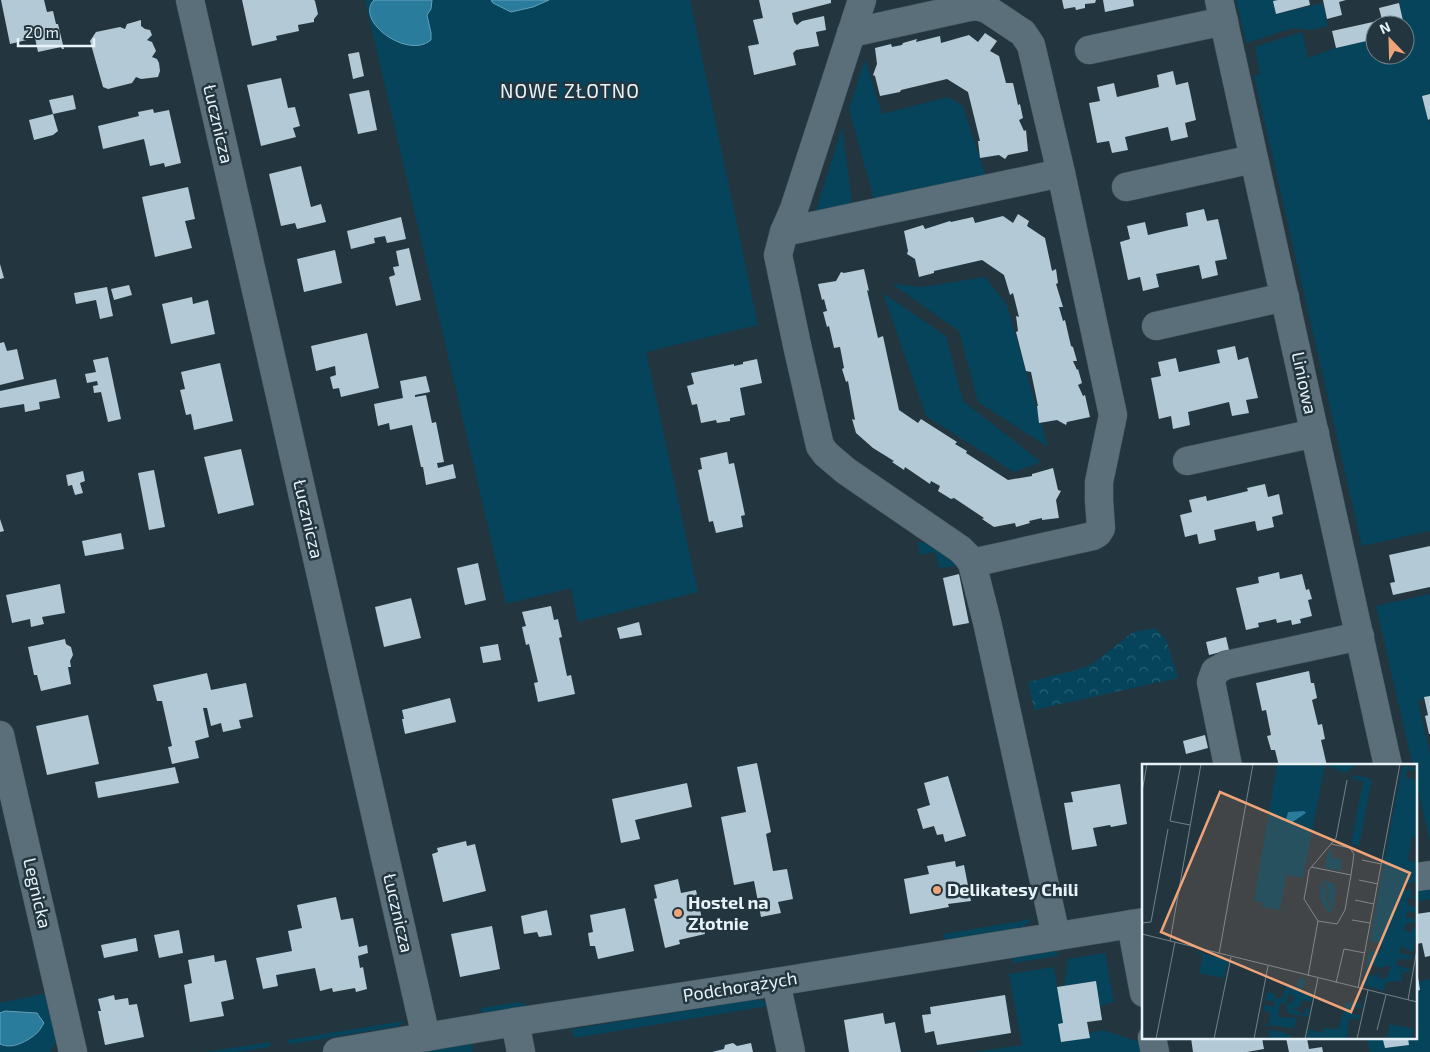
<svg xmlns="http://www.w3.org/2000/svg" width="1430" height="1052" font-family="'Exo 2',sans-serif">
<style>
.green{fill:#05445b}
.forest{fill:url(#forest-crowns)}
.water{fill:#2a7c9d;stroke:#63a0b9}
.building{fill:#b3c9d5}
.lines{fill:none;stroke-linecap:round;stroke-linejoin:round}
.minor-casing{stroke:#44555c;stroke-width:29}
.minor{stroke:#5a6f79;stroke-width:28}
.poi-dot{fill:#efa378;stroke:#23363f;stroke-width:2}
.labels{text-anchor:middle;stroke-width:5;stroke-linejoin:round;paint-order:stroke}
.street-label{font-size:18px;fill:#e7f3f9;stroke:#23363f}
.poi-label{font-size:18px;font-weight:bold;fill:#e7f3f9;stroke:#23363f;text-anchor:start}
.neighbourhood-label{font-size:19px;letter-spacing:1px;fill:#e7f3f9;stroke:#23363f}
.inset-road{fill:none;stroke:#718289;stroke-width:1}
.view{fill:#efa378;fill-opacity:0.15;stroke:#efa378;stroke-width:2.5}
.inset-edge{fill:none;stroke:#e7f3f9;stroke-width:2.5}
</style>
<defs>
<pattern id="forest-crowns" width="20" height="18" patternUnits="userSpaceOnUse" patternTransform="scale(1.25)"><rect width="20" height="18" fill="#05445b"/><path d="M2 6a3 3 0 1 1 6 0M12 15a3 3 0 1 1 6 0" fill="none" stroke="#295f73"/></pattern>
</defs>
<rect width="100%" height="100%" fill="#23363f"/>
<!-- green -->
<g class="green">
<path d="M365,0H690L758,325L646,352L698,592L578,622L571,588L506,604Z"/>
<path d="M1236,0H1278L1276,14L1323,3L1328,26L1310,30L1293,28L1246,43Z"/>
<path d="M1399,0H1430V94L1422,96L1428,120L1430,124V533L1429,531L1362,546L1254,76L1260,74L1255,47L1302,32L1308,58L1336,48L1375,39V55H1405V25H1404Z"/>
<path d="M865,59L882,114L948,97L963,106L987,180L875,203L849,109Z"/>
<path d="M842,128L853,209L814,216Z"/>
<path d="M985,277L1007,305L1048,447L978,402L959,331L892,284L922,287Z"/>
<path d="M883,293L946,336L963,401L1041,462L1014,472L926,416Z"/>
<path d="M917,542L935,543L958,566L939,568L936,552L920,555Z"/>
<path d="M1430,594V696L1418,701L1430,754V841L1416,782V766H1413L1376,606Z"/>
<path d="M1430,889V899L1416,902V891Z"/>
<path d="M1032,919L1029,923L1022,927L945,940L944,934Z"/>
<path d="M1057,950L1058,956L1013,963L1012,959L1015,956Z"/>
<path d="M1105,953L1114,1002L1100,1006L1096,981L1064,986L1068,959Z"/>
<path d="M1054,967L1063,1023L1058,1024L1061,1042L1089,1038V1033L1103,1030L1139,1042L1142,1052H974L1022,1045L1009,974Z"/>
<path d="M1430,979V1052H1370L1367,1038H1416V982Z"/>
<path d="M48,993L58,1038L50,1052H0V1003Z"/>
<path d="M758,999L763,1001L769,1006L574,1038L572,1029Z"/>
<path d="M519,1002L530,1006L482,1014L481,1008Z"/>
<path d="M404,1021L400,1026L291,1044L288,1042L287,1040Z"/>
<path d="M472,1041L473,1052H397Z"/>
<path d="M270,1042L271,1045L269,1047L238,1052H205Z"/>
</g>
<!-- forest -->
<path class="forest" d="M1155,628L1166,639L1178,678L1034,710L1028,682L1076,670L1091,665L1133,632Z"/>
<!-- water -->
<g class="water">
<path d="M374,0H432L431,9L427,15L431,33V40C408,60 354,21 374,0Z"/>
<path d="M491,0H549L533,7L511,12L493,3Z"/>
<path d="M5,1011L37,1013L44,1023C42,1026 40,1030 37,1033C28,1041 12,1050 0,1044V1013Z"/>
</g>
<!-- building -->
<g class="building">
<path d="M1,0H44L47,12L53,11L56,24H58L64,49H62L61,47L38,52L35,38L10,44Z"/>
<path d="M242,0H314L315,1L318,14L314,19V22L298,25L299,31L276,36L277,40L252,46Z"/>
<path d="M759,0H831V3L792,13L794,22L797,25L802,21L824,16L826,30L816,32L819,46L796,50L793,53L796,65L754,75L748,46L759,44L753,20L763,18Z"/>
<path d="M1062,0H1096L1095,3L1085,4V8L1076,10L1075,7L1064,9Z"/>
<path d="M1103,0H1133L1134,6L1105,12Z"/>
<path d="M1278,0H1309L1310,5L1276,14L1273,1Z"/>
<path d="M1323,0H1346L1339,2L1342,15L1327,19Z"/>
<path d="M1399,3L1404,25H1375V39L1336,48L1332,31L1382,20L1379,8Z"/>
<path d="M141,20V26L145,29L150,30L152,35L147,40L152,42L156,51L152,57L157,59L159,63L160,71L158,77L141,79L136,77L132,83L108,89L103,87L90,41L96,32L120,27L125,29L127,24Z"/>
<path d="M985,33L997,41L990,51L999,56L1006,83H1013L1018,105L1020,104L1023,118L1019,120L1024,131L1026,130L1028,151L1008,155L1005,159L999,155L980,158L978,141H980L968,92L947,79L901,90L900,92L880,96L875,76L873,75L877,64L875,48L891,44L892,47L902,45L903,43L917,39L916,42L940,36L941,43L969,35L978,42Z"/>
<path d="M359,52L364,76L353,79L348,54Z"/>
<path d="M1173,71L1176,85L1188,82L1196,120L1185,123L1188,137L1171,141L1168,127L1125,137L1128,150L1112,153L1109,141L1097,143L1089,103L1100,101L1097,87L1114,83L1117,97L1159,87L1157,75Z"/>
<path d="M281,78L288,108L295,107L300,126L293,128L296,137L261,146L247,85Z"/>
<path d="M369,90L377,130L358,134L349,94Z"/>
<path d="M1430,94V119L1428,120L1422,96Z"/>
<path d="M73,95L76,109L53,114L58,131L53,135L34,140L29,120L53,114L49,100Z"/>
<path d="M153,109L154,113L169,110L181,163L165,167L164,163L150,166L144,139L103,149L98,126L139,116L138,112Z"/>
<path d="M301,166L311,207L321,204L326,222L297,229L295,223L281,226L269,174Z"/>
<path d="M188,187L195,219L185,221L192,248L155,257L142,197Z"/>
<path d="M1204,209L1207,221L1218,219L1227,259L1215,261L1218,275L1202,279L1199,265L1156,274L1159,287L1143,291L1140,277L1128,280L1120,242L1130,239L1127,226L1145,222L1148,235L1169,230L1188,226L1186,213Z"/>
<path d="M1018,214L1029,221L1027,226L1045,238L1052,271L1056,269L1058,283L1056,284L1063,307H1059L1063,321L1065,320L1071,346L1073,347L1077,361H1073L1077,370L1078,369L1082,383L1078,385L1083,396L1085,395L1090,417L1067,422L1066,425L1057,420L1039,423L1037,406H1038L1031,372L1026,371L1016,332L1018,331L1016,316L1019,317L1013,293L1010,295L1004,275L982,260L934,271V273L919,277L915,259L907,254L908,251L904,231L923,225L925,229L950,221L951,222L973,217L975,223L1003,216L1013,223Z"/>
<path d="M401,217L406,239L387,243L385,236L374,238L375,243L351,249L347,231Z"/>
<path d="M409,248L421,300L396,306L389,277L395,275L393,267L399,266L396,251Z"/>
<path d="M335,250L342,283L304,292L297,259Z"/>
<path d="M0,264L4,278L0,279Z"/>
<path d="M864,269L869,291L867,290L878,338L883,336L899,410L918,423L921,419L957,442L955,444L967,451L966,453L1008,480L1032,476V474L1053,468L1058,490L1061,491L1056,500L1059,518L1042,520V518L1029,521L1030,523L1016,527L1015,523L994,527L982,519L984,518L954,498L951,499L938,491L940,486L931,481L930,484L905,467L904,470L892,462L894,461L873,448L856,433L852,419L855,420L848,381L846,382L842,369L844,368L840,347L834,348L829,326L827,327L823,312L827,311L824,299L822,300L818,284L836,281L841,272L844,273Z"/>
<path d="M129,285L132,295L114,300L111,289Z"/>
<path d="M107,287L113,316L100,319L96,300L76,304L74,293Z"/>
<path d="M192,297L193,304L208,300L215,334L171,344L162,304Z"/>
<path d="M367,333L379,388L341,397L339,388L333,389L330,377L336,375L335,366L316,371L311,346Z"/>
<path d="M4,342L7,351L17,349L24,379L0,385V343Z"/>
<path d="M1235,346L1238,360L1248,357L1258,398L1246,400L1249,413L1232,416L1229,402L1188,412L1190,425L1173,429L1171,416L1159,419L1151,378L1161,376L1158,362L1176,358L1179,372L1220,363L1217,350Z"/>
<path d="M108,357L121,419L108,422L101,392L94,393L93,386L98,385L97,381L87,383L85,374L96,372L93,360Z"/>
<path d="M757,359L762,383L740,388L745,415L730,418V421L717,423L716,420L701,423L697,404L692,405L687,386L694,384L691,373L734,364V366L743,364V362Z"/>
<path d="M220,363L233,421L194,430L191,414L186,415L180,390L185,389L181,372Z"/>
<path d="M426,376L430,392L415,395V397L426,395L432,423L436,422L444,462L437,463L438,468L453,464L456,478L426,485L423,467H421L412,425L390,430L389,423L378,426L374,404L403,398L400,381Z"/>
<path d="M56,379L60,398L39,402L40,409L25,412L24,404L0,408V391Z"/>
<path d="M241,449L254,505L218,514L204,457Z"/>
<path d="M727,452L729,464L734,463L745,515L741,516L743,527L716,533L713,521L709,522L698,470L702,469L700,458Z"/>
<path d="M154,470L165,527L149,530L138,473Z"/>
<path d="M83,471L85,481L80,483L83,493L75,495L72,485L68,486L66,475Z"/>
<path d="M1265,484L1268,497L1279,494L1283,514L1272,517L1274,527L1257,531L1255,521L1214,530L1216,540L1199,544L1197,534L1185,537L1180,515L1192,512L1189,500L1206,496L1207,501L1248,491L1247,488Z"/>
<path d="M0,519L4,531L0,532Z"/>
<path d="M121,533L124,549L85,556L82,541Z"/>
<path d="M1430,546V587L1393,595L1390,583L1395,582L1389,555Z"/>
<path d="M478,563L486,600L465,605L457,568Z"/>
<path d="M1279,572L1280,579L1302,574L1306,590L1309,589L1312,599L1308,600L1312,616L1300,619L1301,623L1292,625L1291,620L1277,623L1276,619L1258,623L1259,627L1246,630L1236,588L1259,583L1258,577Z"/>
<path d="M959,574L969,623L953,626L943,578Z"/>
<path d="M60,584L65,613L42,617L44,624L31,627L30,619L12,623L6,595Z"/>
<path d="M411,598L421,638L384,647L375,607Z"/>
<path d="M551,606L554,620L558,619L562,637L559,638L567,676L571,675L575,694L538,702L534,683L538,682L529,644L526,645L522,627L526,626L522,612Z"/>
<path d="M639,622L642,635L620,639L617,628Z"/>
<path d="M1226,637L1229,650L1209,655L1206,642Z"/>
<path d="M65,639L66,644L71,647L73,655L70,661L71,667H68L71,684L41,691L37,675H34L28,647Z"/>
<path d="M498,644L501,660L483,663L480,647Z"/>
<path d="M1309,671L1311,683H1314L1317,698L1312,700L1318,725L1322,724L1325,739L1321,740L1327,766H1279L1275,750H1271L1267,736L1271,735L1266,710L1262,711L1256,683Z"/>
<path d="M207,673L211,690L246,683L253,717L239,720L241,728L223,732L221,723L211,726L207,708H203L209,737L195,741L199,758L172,764L168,747L172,746L162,701H157L153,685Z"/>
<path d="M1430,696V734H1429L1425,716L1428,715L1424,697Z"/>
<path d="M450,698L456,722L405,734L402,719H404L402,710Z"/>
<path d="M88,715L99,764L47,775L36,726Z"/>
<path d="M1205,735L1208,748L1186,754L1183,741Z"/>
<path d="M757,763L771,832L766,834L773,871L787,869L793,899L778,902L781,913L761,917L754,881L734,885L721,817L746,812L737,767Z"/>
<path d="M175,767L179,783L98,798L95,782Z"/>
<path d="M948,776L966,836L945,842L943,834L937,835L934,826L923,829L917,809L930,805L924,783Z"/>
<path d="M687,783L692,807L635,820L640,839L621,843L612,799Z"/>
<path d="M1120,784L1127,824L1111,827L1110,825L1093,828L1097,846L1072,850L1064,803L1073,802L1071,792Z"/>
<path d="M466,841L467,846L475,844L486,891L443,902L432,854L438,852L437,848Z"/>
<path d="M955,861L956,867L964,865L971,901L948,904L949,907L910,914L904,879L929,874L927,866Z"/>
<path d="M678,879L681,893L696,890L705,934L679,940L680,944L665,948L654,899L657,898L654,885Z"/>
<path d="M336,897L341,920L353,918L359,947L367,945L368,953L358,956L360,968L363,967L367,989L356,992L355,988L333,992L332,988L320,991L315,968L276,975L278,986L263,989L256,958L292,951L288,931L302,928L297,905Z"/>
<path d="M625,908L634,951L598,959L595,946H590L588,933L593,932L590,915Z"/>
<path d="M547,910L552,935L539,937L537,932L524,934L521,916Z"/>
<path d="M1430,912V956L1425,957L1422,943L1416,944V914Z"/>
<path d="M492,926L500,969L460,977L451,934Z"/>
<path d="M179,930L183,953L159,958L154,935Z"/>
<path d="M136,938L138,951L104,958L101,945Z"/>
<path d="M214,955L215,962L226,960L234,999L221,1002L224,1016L190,1022L184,985L192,983L188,960Z"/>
<path d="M1416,977H1418L1420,990L1416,991Z"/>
<path d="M1096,981L1102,1020L1087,1022L1090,1038L1061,1042L1058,1024L1063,1023L1057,987Z"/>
<path d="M114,995L115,1000L128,998L129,1005L137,1004L144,1037L105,1045L98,1011H101L98,999Z"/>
<path d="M1005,995L1011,1033L937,1045L934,1031L925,1033L922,1015L931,1014L930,1007Z"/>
<path d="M883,1013L885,1024L895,1022L901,1052H849L844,1020Z"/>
<path d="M1191,1038H1262L1264,1049L1247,1052H1193Z"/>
<path d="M1286,1038H1307L1309,1049L1322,1047L1323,1052H1289Z"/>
<path d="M1399,1038H1408L1409,1045L1385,1048L1383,1040Z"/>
<path d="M733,1043L737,1046L751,1043L753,1052H712L724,1049L725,1045Z"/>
</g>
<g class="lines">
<defs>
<g id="minor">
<path d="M190,0L426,1037"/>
<path d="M862,0L794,209L784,232L778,255L797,345L820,446L826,454L846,471L960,549L967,556L972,563L987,622L1056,936"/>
<path d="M1219,0L1388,766"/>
<path d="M851,33L969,7L977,6L987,9L1023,33L1031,45L1061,173L1113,415L1099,482V500L1101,528L1098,533L1093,536L972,563"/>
<path d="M1089,50L1224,21"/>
<path d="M1126,187L1253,159"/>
<path d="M784,232L1061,173"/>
<path d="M1156,326L1285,297"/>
<path d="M1187,461L1315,433"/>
<path d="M0,735L73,1052"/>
<path d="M1228,766L1211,682L1215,671L1226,665L1360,636"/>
<path d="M1416,877L1430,875"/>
<path d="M1131,924L1144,993"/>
<path d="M776,982L791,1052"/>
<path d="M515,1022L521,1052"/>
<path d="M1152,1038L1155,1052"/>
<path d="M337,1052L515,1022L776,982L1144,922"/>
</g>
</defs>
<!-- minor casing -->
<use href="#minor" class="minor-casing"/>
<!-- minor -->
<use href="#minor" class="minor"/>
</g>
<!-- markers -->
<g class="poi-dot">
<circle cx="937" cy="890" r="5"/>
<circle cx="678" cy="913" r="5"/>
</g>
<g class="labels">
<!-- street labels -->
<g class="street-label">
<text transform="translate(218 124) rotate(77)" y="6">Łucznicza</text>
<text transform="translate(1304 383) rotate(78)" y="6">Liniowa</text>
<text transform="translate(308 519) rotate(77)" y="6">Łucznicza</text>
<text transform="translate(37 893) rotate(77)" y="6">Legnicka</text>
<text transform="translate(398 913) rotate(77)" y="6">Łucznicza</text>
<text transform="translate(740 987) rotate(-9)" y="6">Podchorążych</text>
</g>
<!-- poi labels -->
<g class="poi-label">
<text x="947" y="896">Delikatesy Chili</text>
<text x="688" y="909">Hostel na<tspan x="688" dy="21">Złotnie</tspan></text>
</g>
<!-- neighbourhood labels -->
<g class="neighbourhood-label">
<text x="570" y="98">NOWE ZŁOTNO</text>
</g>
</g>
<!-- overview -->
<g transform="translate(1142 764)">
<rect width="275" height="275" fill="#23363f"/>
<path d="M135,0H167L175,3L180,0H216L203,9L183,1L161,114L144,111L138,146L120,143L121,138L112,137ZM263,2L274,4L273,7L265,5L264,14L275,16V75L270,72L266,96L275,98V117L262,121L261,125L270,126L269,131L275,134H264L268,143L275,142V149L266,147L263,153L275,155V159H265L262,165L268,169L274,162L275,165L271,188L259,182L257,189L270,192L269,195H256L254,201L268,205L267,209L256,205L262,209L259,210L260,217L244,218L242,227L221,221L227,186L237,188L240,183L238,179L228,177L240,109L242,105H249L241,104L260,3ZM227,201L241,204L244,201L249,203L244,214L238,215V208L234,216L236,208L233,212L225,210ZM211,11L230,15L217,82L209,80L221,17L211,15ZM190,85L189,93L200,96L199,107L183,104L185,90ZM181,116L193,120L192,146L186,136L187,126ZM179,117L185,126L184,135L190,148H186L178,135ZM52,187L87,197L82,214L57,209L61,192ZM157,214L164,216L160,226L171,230L169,238L161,236L157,243L150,244L162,251L164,244L168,245L166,253L146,249L144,243L153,234L147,229L144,240L138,239L136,253L155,254L152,264L118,260H127L129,249L121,246L122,241L132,243V237L123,236L125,228L132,230L135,235L141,234L144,221L155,224ZM205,238L220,240L219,244L212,243L210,250L218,251L217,256L207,254L205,275H164L167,265L180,269L182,264L196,265ZM128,266L141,268L149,272L148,275H126Z" fill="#05445b" fill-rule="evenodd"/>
<path d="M248,260L272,265L269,275H244Z" fill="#05445b"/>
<path d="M146,48L162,47L164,49L149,59L144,56Z" fill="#2a7c9d"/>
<path class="inset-road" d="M39,0L28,57L48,61M0,28L5,0M220,96L239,100M169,103L209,111M217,116L236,120M213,136L232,140M210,156L228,159M176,157L195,160L203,146L209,111L212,90L208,84L189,80M0,159L9,158L26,65M0,170L275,238M28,177L59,0M77,190L111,0M166,212L176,157L162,135L165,119L167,106L194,74L205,16M194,219L202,185L223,189M216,224L258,0M266,236L275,185M235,266L244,231M14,275L33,178M72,275L89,193M112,275L126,202M163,275L176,214M215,275L226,226"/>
<path class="view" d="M78,28L268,109L209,248L19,168Z"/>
<rect width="275" height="275" class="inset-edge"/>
</g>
<!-- north arrow -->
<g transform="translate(1390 40) rotate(337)"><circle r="24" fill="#23363f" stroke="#718289"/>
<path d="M0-4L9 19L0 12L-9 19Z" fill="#efa378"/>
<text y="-8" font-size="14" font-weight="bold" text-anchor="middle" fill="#e7f3f9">N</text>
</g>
<!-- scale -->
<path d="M18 38v8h76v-8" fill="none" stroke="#e7f3f9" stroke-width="2.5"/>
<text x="25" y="38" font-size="15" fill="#e7f3f9" stroke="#23363f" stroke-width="4" paint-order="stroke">20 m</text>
</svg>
